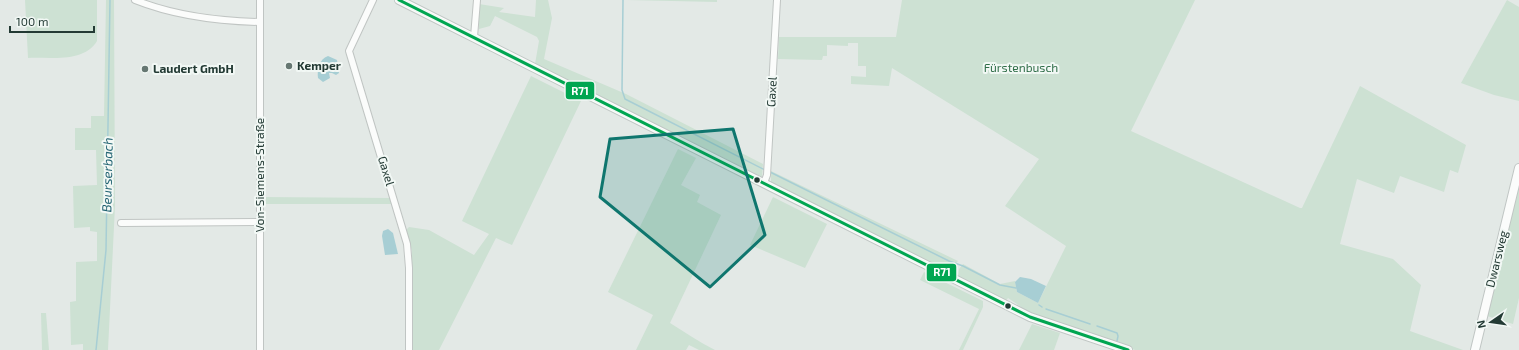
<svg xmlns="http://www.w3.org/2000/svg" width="1519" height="350" font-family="'Exo 2',sans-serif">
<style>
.green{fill:#cde1d3}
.water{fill:#a7ced4}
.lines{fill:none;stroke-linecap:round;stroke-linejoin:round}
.stream{stroke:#a7ced4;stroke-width:1.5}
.street-casing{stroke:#c0c5c3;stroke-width:8}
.secondary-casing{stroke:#c0c6c4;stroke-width:10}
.street{stroke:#fbfcfb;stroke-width:6}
.secondary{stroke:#fbfcfb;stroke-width:8}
.bus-1-casing{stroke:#f2f8f5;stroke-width:6}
.bus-1{stroke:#00a651;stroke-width:3}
.marked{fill:#0f766e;fill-opacity:0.2;stroke:#0f766e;stroke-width:3;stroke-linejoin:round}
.poi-dot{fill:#667772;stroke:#f2f8f5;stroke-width:1.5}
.bus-dot{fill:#233a34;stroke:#f2f8f5;stroke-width:1.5}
.labels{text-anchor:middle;stroke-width:4;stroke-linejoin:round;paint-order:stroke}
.poi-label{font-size:12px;font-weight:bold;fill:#233a34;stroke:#f2f8f5;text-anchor:start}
.park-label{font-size:12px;fill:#306e49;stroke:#f2f8f5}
.street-label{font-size:12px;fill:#233a34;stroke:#f2f8f5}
.water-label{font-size:13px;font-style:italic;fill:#216372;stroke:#f2f8f5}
.line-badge{stroke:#f2f8f5;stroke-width:1.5}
.badge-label{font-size:11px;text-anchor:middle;font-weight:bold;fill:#fff}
</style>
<rect width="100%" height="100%" fill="#e3e9e6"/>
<!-- green -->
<g class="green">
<path d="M25,0H97V41C84,63 50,57 28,58Z"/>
<path d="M106,0H114L115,206L108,350H83V344L71,345L70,302L76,301V262L97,261V232L90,231V227L74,228L73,186L97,185L96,150H75V128H91V116H104Z"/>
<path d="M536,0H548L552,18L544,59L626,94L763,164L762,177L535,64L539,41L537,37L495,16L490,26L479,29V4L504,8L499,12L535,17Z"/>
<path d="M627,0H717V2Z"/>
<path d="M902,0H1195L1131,131L1300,208H1302L1360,86L1466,145L1458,173L1450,170L1444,192L1400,176L1394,193L1357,179L1340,244L1393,259L1421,285L1410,331L1463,350H1135L1036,317L1008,298L1005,302L958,277L959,269L963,264L1000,284L1015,281L1017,292L1038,303L1066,246L1005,206L1039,159L892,68L889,86L851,84V76L866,77V66H858V43H848V46L827,45V56H823L822,60L778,59L779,37H896Z"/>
<path d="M1507,0L1519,7V101L1494,95L1461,83Z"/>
<path d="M531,76L581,101L512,245L496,238L439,350H412V251L406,230L409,227L429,230L474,255L489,234L462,221Z"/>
<path d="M678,149L696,158L681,185L700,195L697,202L721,215L670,323C685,332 699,342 715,350H699L689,345L686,350H636L653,315L608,292Z"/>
<path d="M771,171L958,261L949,272L771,182Z"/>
<path d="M1519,186V298L1513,324L1487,316Z"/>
<path d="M263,197L391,198L393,204H263Z"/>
<path d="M773,197L827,224L805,268L750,245Z"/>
<path d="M924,272L983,301V307L963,350H959L979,309L920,280Z"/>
<path d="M41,313H46L49,350H42Z"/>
<path d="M1032,324L1060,333L1054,350H1019Z"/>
</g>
<!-- water -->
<g class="water">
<path d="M328,56L337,60L339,73L336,75L332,73H329L330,78L323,82L318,78C317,70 319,59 328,56Z"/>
<path d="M388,229L393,233L398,254L385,255L382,236L383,231Z"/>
<path d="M1020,277L1031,279L1046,286L1038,303L1017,292L1015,282Z"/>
</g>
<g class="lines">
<!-- stream -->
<g class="stream">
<path d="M623,0L622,90L625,99L765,170"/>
<path d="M770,172L949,261L963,266L1000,285L1016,288"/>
<path d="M1039,305L1042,307"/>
<path d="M1046,309L1090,324"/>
<path d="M1097,326L1117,333L1118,336L1117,341"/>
<path d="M96,350L106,250L110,0"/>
</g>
<defs>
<g id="street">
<path d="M135,0C175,16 217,21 259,22"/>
<path d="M373,0L349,51L407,244L409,268V350"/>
<path d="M474,37L477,0"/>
<path d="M764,183L767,175L777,0"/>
<path d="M121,223L260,222"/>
<path d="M260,350V0"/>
</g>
<g id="secondary">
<path d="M399,0L1030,317L1128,350"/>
<path d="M1475,350L1519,168"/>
</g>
</defs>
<!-- street casing -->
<use href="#street" class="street-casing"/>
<!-- secondary casing -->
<use href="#secondary" class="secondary-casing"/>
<!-- street -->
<use href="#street" class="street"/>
<!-- secondary -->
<use href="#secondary" class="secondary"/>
<defs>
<path id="bus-1" d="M399,0L1030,317L1128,350"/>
</defs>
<!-- bus-1 casing -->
<use href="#bus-1" class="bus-1-casing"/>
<!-- bus-1 -->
<use href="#bus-1" class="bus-1"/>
</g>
<!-- marked area -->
<path class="marked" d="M733,129L765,235L710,287L600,197L610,139Z"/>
<!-- markers -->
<g class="poi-dot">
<circle cx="289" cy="66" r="4"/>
<circle cx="145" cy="69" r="4"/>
</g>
<g class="bus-dot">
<circle cx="757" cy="180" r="3.5"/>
<circle cx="1008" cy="306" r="3.5"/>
</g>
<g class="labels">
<!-- poi labels -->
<g class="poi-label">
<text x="297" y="70">Kemper</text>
<text x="153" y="73">Laudert GmbH</text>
</g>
<!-- park labels -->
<g class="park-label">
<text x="1021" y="72">Fürstenbusch</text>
</g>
<!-- street labels -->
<g class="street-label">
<text transform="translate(772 92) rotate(-87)" y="4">Gaxel</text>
<text transform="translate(386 171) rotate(73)" y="4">Gaxel</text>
<text transform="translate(260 175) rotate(-90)" y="4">Von-Siemens-Straße</text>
<text transform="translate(1497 259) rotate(-76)" y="4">Dwarsweg</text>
</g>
<!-- water labels -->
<g class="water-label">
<text transform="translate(107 175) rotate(-89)" y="5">Beurserbach</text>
</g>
</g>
<g class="line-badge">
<rect x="565" y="81" width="30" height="19" rx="4" fill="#00a651"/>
<rect x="926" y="263" width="31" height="19" rx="4" fill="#00a651"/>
</g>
<g class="badge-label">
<text x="580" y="95">R71</text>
<text x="942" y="276">R71</text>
</g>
<!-- north arrow -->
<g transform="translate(1491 322) rotate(257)" stroke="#f2f8f5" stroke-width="3" paint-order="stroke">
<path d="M0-3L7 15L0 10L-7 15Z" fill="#233a34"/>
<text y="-6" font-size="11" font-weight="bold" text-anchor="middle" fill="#233a34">N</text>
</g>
<!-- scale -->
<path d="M10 26v6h84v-6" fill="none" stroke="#233a34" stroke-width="2"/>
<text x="16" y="26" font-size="12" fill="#233a34" stroke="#f2f8f5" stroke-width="3" paint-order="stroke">100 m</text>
</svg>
